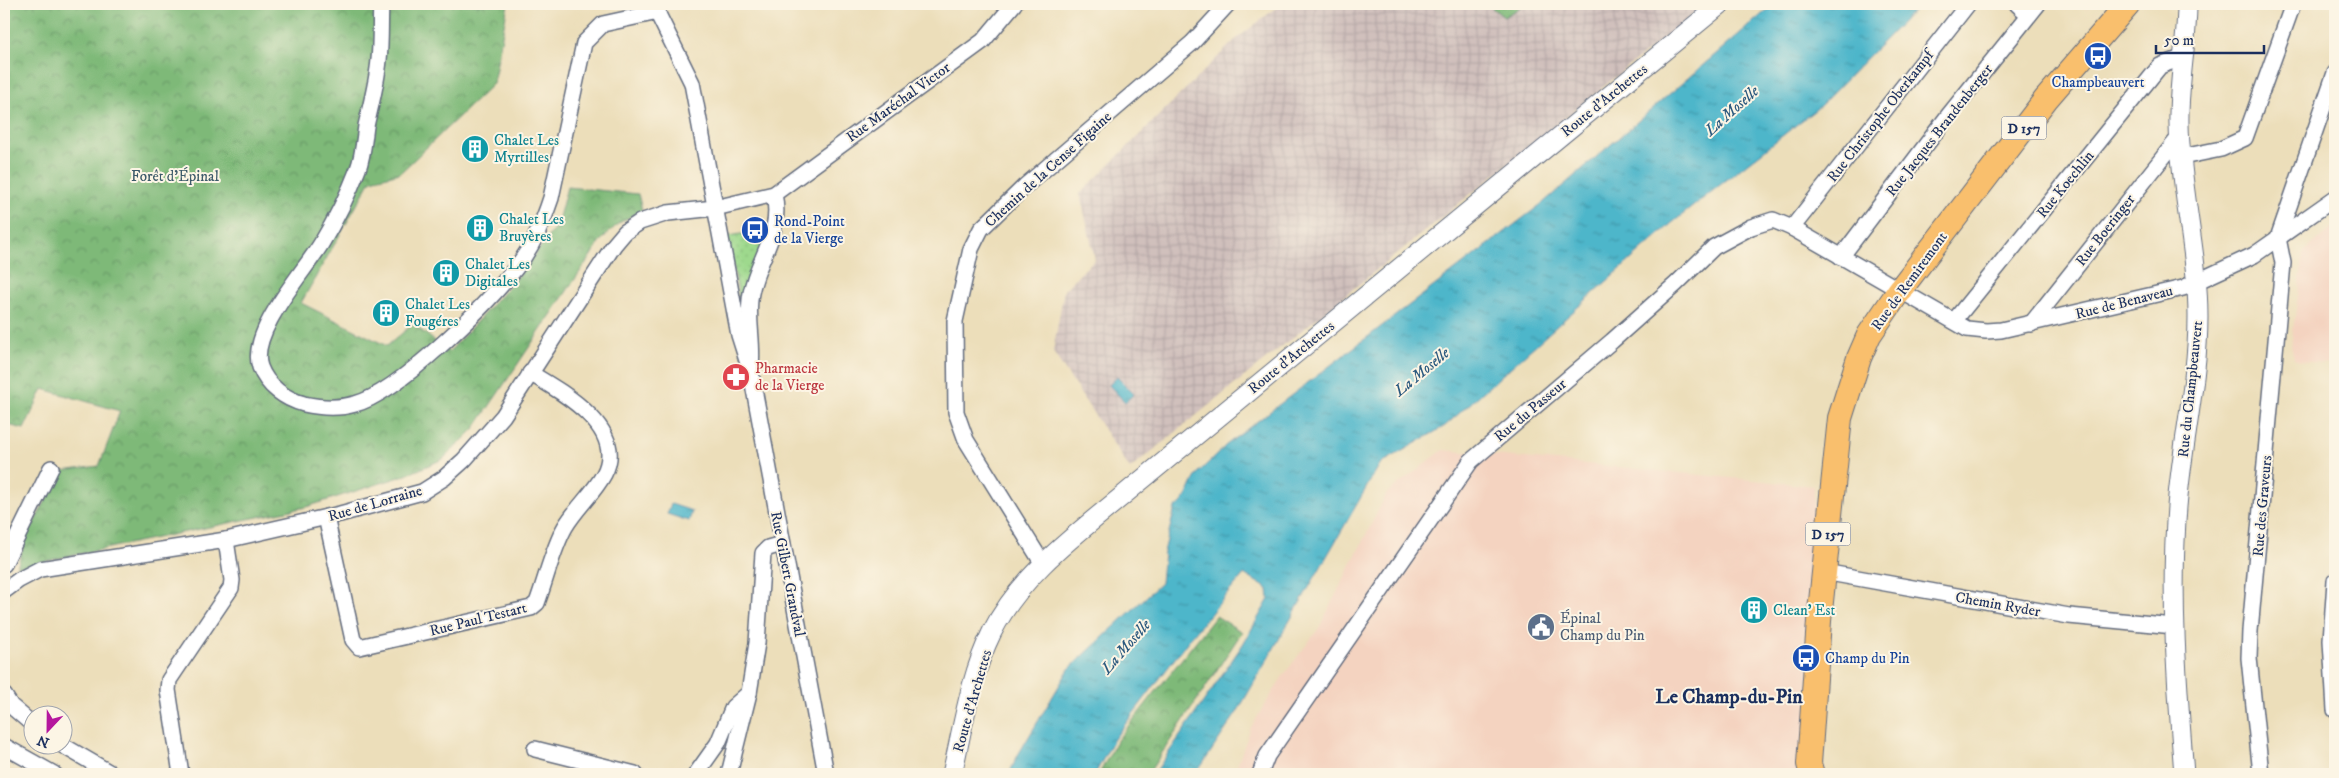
<svg xmlns="http://www.w3.org/2000/svg" width="2339" height="778" font-family="'IM FELL DW Pica',serif">
<style>
.built{fill:#f4d3c0}
.industrial{fill:url(#industrial-grid)}
.grass{fill:url(#grass-dots);stroke:#5c8476}
.forest{fill:url(#forest-crowns);stroke:#4c746b}
.water{fill:url(#water-ripples);stroke:#347294}
.lines{fill:none;stroke-linecap:round;stroke-linejoin:round}
.minor-casing{stroke:#646c7e;stroke-width:18}
.tertiary-casing{stroke:#646c7e;stroke-width:21}
.primary-casing{stroke:#646c7e;stroke-width:26}
.minor{stroke:#fff;stroke-width:15}
.tertiary{stroke:#fff;stroke-width:19}
.primary{stroke:#f9bf6d;stroke-width:24}
.labels{text-anchor:middle;stroke-width:4;stroke-linejoin:round;paint-order:stroke}
.shield{fill:#fcf5e5;stroke:#5e6a86;stroke-width:1}
.shield-label{font-size:14px;font-weight:bold;fill:#1b2f5e}
.transit-label{font-size:15px;fill:#164399;stroke:#fcf5e5;text-anchor:start}
.street-label{font-size:15px;fill:#1b2f5e;stroke:#fcf5e5}
.culture-label{font-size:15px;fill:#0d838f;stroke:#fcf5e5;text-anchor:start}
.park-label{font-size:15px;fill:#3c5a6a;stroke:#fcf5e5}
.health-label{font-size:15px;fill:#be3a42;stroke:#fcf5e5;text-anchor:start}
.service-label{font-size:15px;fill:#4e5e75;stroke:#fcf5e5;text-anchor:start}
.water-label{font-size:16px;font-style:italic;fill:#2a587e;stroke:#fcf5e5}
.district-label{font-size:20px;font-weight:bold;fill:#1b2f5e;stroke:#fcf5e5}
</style>
<defs>
<pattern id="industrial-grid" width="8" height="8" patternUnits="userSpaceOnUse" patternTransform="scale(1.25)"><rect width="8" height="8" fill="#d0c0bc"/><path d="M0 4h8M4 0v8" fill="none" stroke="#b2a5a4"/></pattern>
<pattern id="grass-dots" width="8" height="8" patternUnits="userSpaceOnUse" patternTransform="scale(1.25)"><rect width="8" height="8" fill="#9ed98d"/><path d="M2 2h.1M6 6h.1" fill="none" stroke="#88bb7c" stroke-width="1.8" stroke-linecap="round"/></pattern>
<pattern id="forest-crowns" width="20" height="18" patternUnits="userSpaceOnUse" patternTransform="scale(1.25)"><rect width="20" height="18" fill="#7eb978"/><path d="M2 6a3 3 0 1 1 6 0M12 15a3 3 0 1 1 6 0" fill="none" stroke="#669766"/></pattern>
<pattern id="water-ripples" width="26" height="14" patternUnits="userSpaceOnUse" patternTransform="scale(1.25)"><rect width="26" height="14" fill="#4db6ca"/><path d="M2 4q2-2 4 0t4 0M15 11q2-2 4 0t4 0" fill="none" stroke="#3f94a7"/></pattern>
</defs>
<rect width="100%" height="100%" fill="#fcf5e5"/>
<filter id="ink" filterUnits="userSpaceOnUse"><feTurbulence type="fractalNoise" baseFrequency=".02" numOctaves="2"/><feDisplacementMap in="SourceGraphic" scale="10" xChannelSelector="R" yChannelSelector="G"/><feConvolveMatrix kernelMatrix="1 2 1 2 8 2 1 2 1" color-interpolation-filters="sRGB"/></filter>
<filter id="wash" filterUnits="userSpaceOnUse"><feTurbulence type="fractalNoise" baseFrequency=".0096" numOctaves="4" result="noise"/><feDisplacementMap in="SourceGraphic" scale="20" xChannelSelector="R" yChannelSelector="G"/><feGaussianBlur stdDeviation="1.12" result="paint"/><feColorMatrix in="noise" values="0 0 0 0 0 0 0 0 0 0 0 0 0 0 0 0 0 1.4 0 .05"/><feComposite in="paint" operator="in"/></filter>
<g filter="url(#wash)">
<rect width="100%" height="100%" fill="#ecdeba"/>
<!-- built -->
<g class="built">
<path d="M2335,225V364L2300,361L2294,359L2291,345L2304,252Z"/>
<path d="M1443,450L1814,486L1806,774H1234L1251,727L1283,676L1319,628L1387,493Z"/>
</g>
<!-- industrial -->
<path class="industrial" d="M1281,4H1706L1130,469L1053,352L1064,290L1095,259L1080,194L1234,41Z"/>
<!-- grass -->
<path class="grass" d="M769,230L744,325L728,236Z"/>
<!-- forest -->
<g class="forest">
<path d="M4,4H508L493,84L400,173L371,180L301,303L387,346L413,324L449,352L521,273L557,225L567,187L638,194L642,210L619,223L602,239L474,429L443,459L406,475L306,507L17,567L27,535L62,471L99,466L120,411L43,389L24,429L4,424Z"/>
<path d="M1487,4H1525L1504,17Z"/>
<path d="M1216,616L1242,632L1148,774H1099L1118,739Z"/>
</g>
<!-- water -->
<g class="water">
<path d="M1774,4H1920L1820,106L1672,223L1445,426L1380,464L1236,714L1196,774H1154L1243,644L1269,599L1268,589L1244,574L1191,637L1114,739L1095,774H1009L1018,755L1069,669L1161,583L1164,552L1175,508C1188,500 1189,487 1197,475C1200,469 1219,454 1225,446L1544,202Z"/>
<path d="M1117,377L1134,394L1125,402L1109,385Z"/>
<path d="M671,504L692,511L689,521L667,514Z"/>
</g>
</g>
<g filter="url(#ink)">
<g class="lines">
<defs>
<g id="minor">
<path d="M381,4C380,22 381,41 379,60C377,82 371,104 366,126C364,140 363,156 358,169C348,195 335,221 321,244C304,272 248,333 260,367C267,386 285,399 304,404C322,408 338,409 355,404C398,393 486,305 515,269C532,248 543,223 551,198L584,43L603,24L658,12"/>
<path d="M653,4L692,83L739,335L751,373L826,774"/>
<path d="M2017,4L2029,15"/>
<path d="M2182,157L2221,149L2245,138L2293,4"/>
<path d="M1792,228L1968,4"/>
<path d="M1841,257L1948,116L2038,4"/>
<path d="M1954,321L2160,66L2184,57"/>
<path d="M2031,324L2180,136"/>
<path d="M751,367C754,342 746,317 751,293C758,256 783,234 774,194"/>
<path d="M326,517L353,640L359,647L531,608L537,603C546,579 553,548 565,527C576,508 594,493 604,474C628,429 562,392 530,373"/>
<path d="M4,564L51,468"/>
<path d="M1043,564L966,440L956,412L955,321L971,249L981,229L1025,186L1192,43L1228,4"/>
<path d="M1824,572L2069,616L2174,626"/>
<path d="M2335,581L2331,640L2335,710"/>
<path d="M4,591L19,580L40,569L226,540L340,514L422,492L444,478L464,460L503,416L614,245L625,232L640,222L668,213L715,208L774,194L983,41L1014,4"/>
<path d="M4,695L11,706L32,724"/>
<path d="M62,745L112,774"/>
<path d="M4,746L54,774"/>
<path d="M535,749L635,774"/>
<path d="M181,774L168,690L169,680L231,588L232,580L226,540"/>
<path d="M696,774L718,743L733,707L749,693L757,643L763,553L768,548L782,544"/>
<path d="M729,774L749,693"/>
<path d="M1260,774L1267,756L1471,461L1612,341L1676,284L1714,247L1751,227L1773,220L1792,228L1967,329L1986,331L2001,330L2183,288L2254,255L2335,198"/>
<path d="M2261,774L2249,658L2250,631L2283,263L2278,238L2335,73"/>
</g>
<g id="tertiary">
<path d="M952,774C963,727 970,676 992,632C1022,572 1082,530 1132,488L1721,4"/>
<path d="M2184,774C2177,685 2170,596 2177,507C2182,444 2198,380 2198,317C2198,252 2180,188 2179,124C2178,83 2187,44 2187,4"/>
</g>
<path id="primary" d="M1812,774L1809,764L1819,621L1840,418L1859,358L1869,335L1899,291L2046,99L2128,4"/>
</defs>
<!-- minor casing -->
<use href="#minor" class="minor-casing"/>
<!-- tertiary casing -->
<use href="#tertiary" class="tertiary-casing"/>
<!-- primary casing -->
<use href="#primary" class="primary-casing"/>
<!-- minor -->
<use href="#minor" class="minor"/>
<!-- tertiary -->
<use href="#tertiary" class="tertiary"/>
<!-- primary -->
<use href="#primary" class="primary"/>
</g>
</g>
<!-- icons -->
<defs>
<symbol id="bus-disc" viewBox="-11 -11 22 22"><circle r="9.5" fill="#1a4fb4" stroke="#fcf5e5"/><path d="M-5-6H5V4H4V6H2V4H-2V6H-4V4H-5ZM-3.5-4V0h7V-4ZM-3.5 1.2v1.5H-2V1.2ZM2 1.2v1.5H3.5V1.2Z" fill="#fff"/></symbol>
<symbol id="building-disc" viewBox="-11 -11 22 22"><circle r="9.5" fill="#0f9aa8" stroke="#fcf5e5"/><path d="M-4-6H4V6H1V3H-1V6H-4ZM-2.5-4.3h1.7v1.8h-1.7ZM.8-4.3h1.7v1.8H.8ZM-2.5-1h1.7V.8h-1.7ZM.8-1h1.7V.8H.8Z" fill="#fff"/></symbol>
<symbol id="pharmacy-disc" viewBox="-11 -11 22 22"><circle r="9.5" fill="#e0444e" stroke="#fcf5e5"/><path d="M-2-6h4v4h4v4h-4v4h-4v-4h-4v-4h4Z" fill="#fff"/></symbol>
<symbol id="civic-disc" viewBox="-11 -11 22 22"><circle r="9.5" fill="#5c6f8a" stroke="#fcf5e5"/><path d="M-.6-6.5H3V-4.5H.6V-3L4-1V1h2V6H-6V1h2V-1L-.6-3ZM-1.2 2.5V6h2.4V2.5Z" fill="#fff"/></symbol>
</defs>
<g fill-rule="evenodd">
<use href="#bus-disc" x="2082" y="40" width="32" height="32"/>
<use href="#building-disc" x="459" y="133" width="32" height="32"/>
<use href="#building-disc" x="464" y="212" width="32" height="32"/>
<use href="#bus-disc" x="739" y="214" width="32" height="32"/>
<use href="#building-disc" x="430" y="257" width="32" height="32"/>
<use href="#building-disc" x="370" y="297" width="32" height="32"/>
<use href="#pharmacy-disc" x="720" y="361" width="32" height="32"/>
<use href="#building-disc" x="1738" y="594" width="32" height="32"/>
<use href="#civic-disc" x="1525" y="611" width="32" height="32"/>
<use href="#bus-disc" x="1790" y="642" width="32" height="32"/>
</g>
<g class="labels">
<!-- shield labels -->
<g class="shield">
<rect x="2001.5" y="116.5" width="45" height="23" rx="4"/>
<rect x="1805.5" y="522.5" width="45" height="23" rx="4"/>
</g>
<g class="shield-label">
<text x="2024" y="133">D 157</text>
<text x="1828" y="539">D 157</text>
</g>
<!-- transit labels -->
<g class="transit-label">
<text x="2098" y="87" text-anchor="middle">Champbeauvert</text>
<text x="774" y="226">Rond-Point<tspan x="774" dy="17">de la Vierge</tspan></text>
<text x="1825" y="663">Champ du Pin</text>
</g>
<!-- street labels -->
<g class="street-label">
<text transform="translate(1604 100) rotate(-39)" y="5">Route d'Archettes</text>
<text transform="translate(898 102) rotate(-36)" y="5">Rue Maréchal Victor</text>
<text transform="translate(1880 116) rotate(-52)" y="5">Rue Christophe Oberkampf</text>
<text transform="translate(1939 130) rotate(-52)" y="5">Rue Jacques Brandenberger</text>
<text transform="translate(1048 169) rotate(-42)" y="5">Chemin de la Cense Figaine</text>
<text transform="translate(2065 184) rotate(-51)" y="5">Rue Koechlin</text>
<text transform="translate(2105 230) rotate(-52)" y="5">Rue Boeringer</text>
<text transform="translate(1909 281) rotate(-54)" y="5">Rue de Remiremont</text>
<text transform="translate(2124 302) rotate(-14)" y="5">Rue de Benaveau</text>
<text transform="translate(1291 357) rotate(-39)" y="5">Route d'Archettes</text>
<text transform="translate(2190 389) rotate(-84)" y="5">Rue du Champbeauvert</text>
<text transform="translate(1530 410) rotate(-40)" y="5">Rue du Passeur</text>
<text transform="translate(375 503) rotate(-16)" y="5">Rue de Lorraine</text>
<text transform="translate(2262 506) rotate(-85)" y="5">Rue des Graveurs</text>
<text transform="translate(788 574) rotate(79)" y="5">Rue Gilbert Grandval</text>
<text transform="translate(1998 604) rotate(10)" y="5">Chemin Ryder</text>
<text transform="translate(478 619) rotate(-14)" y="5">Rue Paul Testart</text>
<text transform="translate(972 701) rotate(-74)" y="5">Route d'Archettes</text>
</g>
<!-- culture labels -->
<g class="culture-label">
<text x="494" y="145">Chalet Les<tspan x="494" dy="17">Myrtilles</tspan></text>
<text x="499" y="224">Chalet Les<tspan x="499" dy="17">Bruyères</tspan></text>
<text x="465" y="269">Chalet Les<tspan x="465" dy="17">Digitales</tspan></text>
<text x="405" y="309">Chalet Les<tspan x="405" dy="17">Fougéres</tspan></text>
<text x="1773" y="615">Clean' Est</text>
</g>
<!-- park labels -->
<g class="park-label">
<text x="175" y="181">Forêt d'Épinal</text>
</g>
<!-- health labels -->
<g class="health-label">
<text x="755" y="373">Pharmacie<tspan x="755" dy="17">de la Vierge</tspan></text>
</g>
<!-- service labels -->
<g class="service-label">
<text x="1560" y="623">Épinal<tspan x="1560" dy="17">Champ du Pin</tspan></text>
</g>
<!-- water labels -->
<g class="water-label">
<text transform="translate(1731 110) rotate(-42)" y="6">La Moselle</text>
<text transform="translate(1421 371) rotate(-40)" y="6">La Moselle</text>
<text transform="translate(1125 646) rotate(-49)" y="6">La Moselle</text>
</g>
<!-- district labels -->
<g class="district-label">
<text x="1729" y="703">Le Champ-du-Pin</text>
</g>
</g>
<!-- margin -->
<rect width="2339" height="778" fill="none" stroke="#fcf5e5" stroke-width="20"/>
<!-- north arrow -->
<g transform="translate(48 730) rotate(202)"><circle r="24" fill="#fcf5e5" stroke="#a2a6af"/>
<path d="M0-4L9 19L0 12L-9 19Z" fill="#b5179e"/>
<text y="-8" font-size="14" font-weight="bold" text-anchor="middle" fill="#1b2f5e">N</text>
</g>
<!-- scale -->
<path d="M2156 45v8h108v-8" fill="none" stroke="#1b2f5e" stroke-width="2.5"/>
<text x="2164" y="45" font-size="15" fill="#1b2f5e" stroke="#fcf5e5" stroke-width="4" paint-order="stroke">50 m</text>
</svg>
